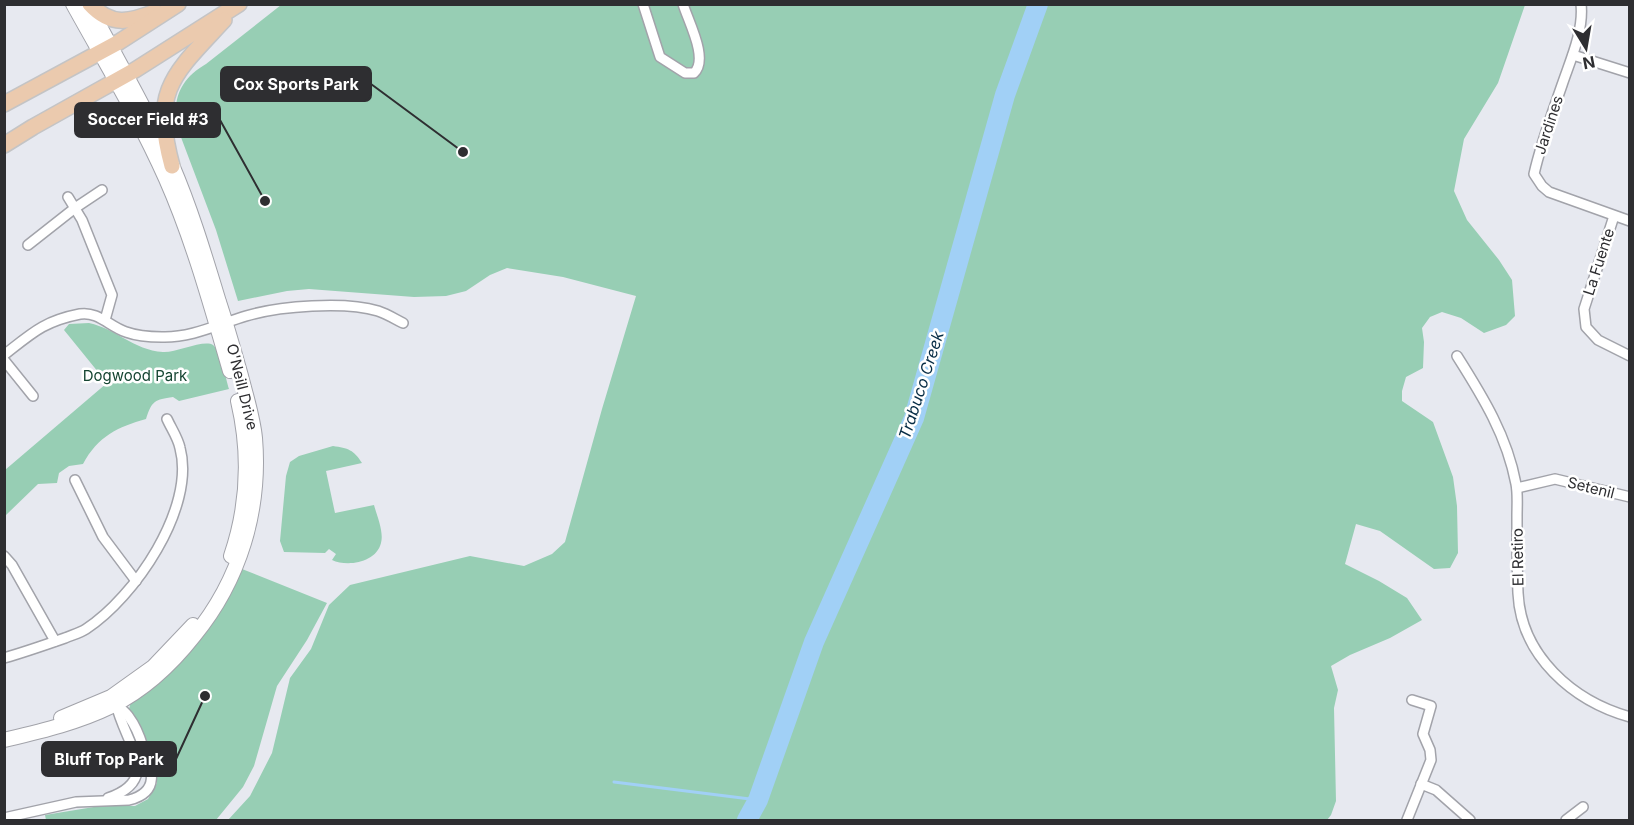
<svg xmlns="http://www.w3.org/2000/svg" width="1634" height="825" font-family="Inter,sans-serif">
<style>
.green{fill:#97ceb4}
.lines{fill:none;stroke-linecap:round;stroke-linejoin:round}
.stream{stroke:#a1d0f6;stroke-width:3}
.river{stroke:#a1d0f6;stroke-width:20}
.street-casing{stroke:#a2a3aa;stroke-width:12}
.secondary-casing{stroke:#a2a3aa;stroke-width:16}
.primary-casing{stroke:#c4c4c5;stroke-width:18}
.street{stroke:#fff;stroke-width:9}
.secondary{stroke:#fff;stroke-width:14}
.primary{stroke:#ebcaae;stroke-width:15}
.labels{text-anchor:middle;stroke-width:5;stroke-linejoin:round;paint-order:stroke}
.street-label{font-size:15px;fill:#2e2e31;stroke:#fff}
.park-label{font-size:15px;fill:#154532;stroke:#fff}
.water-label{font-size:16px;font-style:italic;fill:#062c45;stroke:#fff}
.leader{fill:none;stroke:#2e2e31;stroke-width:2}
.callout-dot{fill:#2e2e31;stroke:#fff;stroke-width:2}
.callout{fill:#2e2e31;stroke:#2e2e31;stroke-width:2}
.callout-label{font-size:16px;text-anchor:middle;font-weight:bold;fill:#fff}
</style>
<rect width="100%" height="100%" fill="#e7e9f0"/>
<!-- green -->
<g class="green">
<path d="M281,5H1525L1498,83L1464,139L1454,191L1467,220L1499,260L1512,280L1515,316L1506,325L1484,333L1461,318L1442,312L1430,317L1422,328L1424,342L1423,368L1406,377L1402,391V401L1433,422L1453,477L1457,506L1458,553L1450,568L1434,569L1380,531L1356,524L1345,564L1379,581L1407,598L1422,620L1390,638L1350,655L1331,666L1338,690L1334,708L1336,801L1331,815L1327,820H228L250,796L272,753L290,678L311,649L329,605L350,585L470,556L524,566L552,554L565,542L602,409L636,296L563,277L507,268L490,275L466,291L446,296L414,297L309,289L287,291L238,301L216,230L179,132C170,101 180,79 206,64Z"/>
<path d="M89,323C117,329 133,350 163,352C176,353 204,339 213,345C220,350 226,379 229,389L179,401L173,397C155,400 152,400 146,419C118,427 98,436 83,464L69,466L59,473L57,483L38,484L5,516V470L107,383L64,330L69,324Z"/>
<path d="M333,446C348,448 354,450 362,463L326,471L335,513L374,505C377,516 384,532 381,543C376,563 347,567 332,560L336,554L329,549L325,553L284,552L280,541L286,476L290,462L299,456Z"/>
<path d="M242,569L327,603L307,640L277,686L254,766L243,787L216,820H46L45,815L100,806H135L148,799L157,783L156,775L129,709L131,702L176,666L209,627Z"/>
</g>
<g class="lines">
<!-- stream -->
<path class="stream" d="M614,782L758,800"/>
<!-- river -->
<path class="river" d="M747,820L758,800L814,642L914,418L1005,95L1038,4"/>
<defs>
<g id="street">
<path d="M643,4L660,57L685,73H694C709,59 688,21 683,4"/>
<path d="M1581,4C1584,31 1570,61 1562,85C1552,114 1541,143 1534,174L1542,186L1549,192L1630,221"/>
<path d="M1573,55L1630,73"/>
<path d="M68,197L82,220L112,295L105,320"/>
<path d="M1614,216L1584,309L1586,327L1598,340L1630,356"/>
<path d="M28,245L75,208L102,190"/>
<path d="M4,355C32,333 44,321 80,314C98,311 110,327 126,332C137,336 150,337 162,337C191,338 219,324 246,316C279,306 345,301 378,311C387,314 395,319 403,323"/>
<path d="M1457,356C1483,397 1507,436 1516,484C1518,494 1517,505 1517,516C1517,542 1517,568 1518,593C1521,656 1573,701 1630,717"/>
<path d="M4,360L33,396"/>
<path d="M75,480L103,537L136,581"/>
<path d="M1517,488L1555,479L1630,497"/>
<path d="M4,556L12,565L55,641"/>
<path d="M4,658C25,652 45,645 65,638C72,635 80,633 86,629C134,598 196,508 180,448C178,438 171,428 167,419"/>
<path d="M1421,784L1436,790L1470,820"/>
<path d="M108,798C163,779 125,744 116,704"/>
<path d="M4,818L76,802L129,800C161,792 152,769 143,747C140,737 135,725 129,717C126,712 120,708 116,704"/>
<path d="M1407,820L1431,760L1430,750L1423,734L1431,706L1412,700"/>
<path d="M1566,820L1583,807"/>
</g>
<g id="secondary">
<path d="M73,4C105,62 139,118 166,179C193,240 211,306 230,371"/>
<path d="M231,556C248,506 250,452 238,401"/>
<path d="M61,718L111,697L153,667L193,625"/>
<path d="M4,740C42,731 77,723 112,706C144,690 172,664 194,636C240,580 261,510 255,438C253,417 246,396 241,376C234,351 227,326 219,302C205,256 191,209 172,165C147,110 116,58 88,4"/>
</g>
<g id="primary">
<path d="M90,4C111,27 130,22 155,12"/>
<path d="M4,104L119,42L178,4"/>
<path d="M4,145L33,127L135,70L239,4"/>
<path d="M172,166C151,89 174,74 224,20"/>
</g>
</defs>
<!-- street casing -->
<use href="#street" class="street-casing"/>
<!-- secondary casing -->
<use href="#secondary" class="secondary-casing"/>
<!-- primary casing -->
<use href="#primary" class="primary-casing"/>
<!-- street -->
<use href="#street" class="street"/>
<!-- secondary -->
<use href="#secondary" class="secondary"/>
<!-- primary -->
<use href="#primary" class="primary"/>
</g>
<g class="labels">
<!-- street labels -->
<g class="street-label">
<text transform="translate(1549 125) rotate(-72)" y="5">Jardines</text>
<text transform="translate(1599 262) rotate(-72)" y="5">La Fuente</text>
<text transform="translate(242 387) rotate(76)" y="5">O'Neill Drive</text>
<text transform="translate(1591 488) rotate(14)" y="5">Setenil</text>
<text transform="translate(1518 557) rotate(-91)" y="5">El Retiro</text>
</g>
<!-- park labels -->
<g class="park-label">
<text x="135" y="381">Dogwood Park</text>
</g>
<!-- water labels -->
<g class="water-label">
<text transform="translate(921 385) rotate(-72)" y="6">Trabuco Creek</text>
</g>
</g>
<!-- callouts -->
<path class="leader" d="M463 152L371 84M265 201L220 120M205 696L176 759"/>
<g class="callout-dot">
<circle cx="463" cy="152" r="6"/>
<circle cx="265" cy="201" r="6"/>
<circle cx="205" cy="696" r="6"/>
</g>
<g class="callout">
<rect x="221" y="67" width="150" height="34" rx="6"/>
<rect x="75" y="103" width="145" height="34" rx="6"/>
<rect x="42" y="742" width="134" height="34" rx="6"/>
</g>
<g class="callout-label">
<text x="296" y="90">Cox Sports Park</text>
<text x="148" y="125">Soccer Field #3</text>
<text x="109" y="765">Bluff Top Park</text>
</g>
<!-- border -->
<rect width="1634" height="825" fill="none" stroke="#2e2e31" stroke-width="12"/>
<!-- north arrow -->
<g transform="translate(1586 48) rotate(169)" stroke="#ffffff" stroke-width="4.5" paint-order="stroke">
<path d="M0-4.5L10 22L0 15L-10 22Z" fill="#2e2e31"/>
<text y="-9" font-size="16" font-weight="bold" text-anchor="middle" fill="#2e2e31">N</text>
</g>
</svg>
